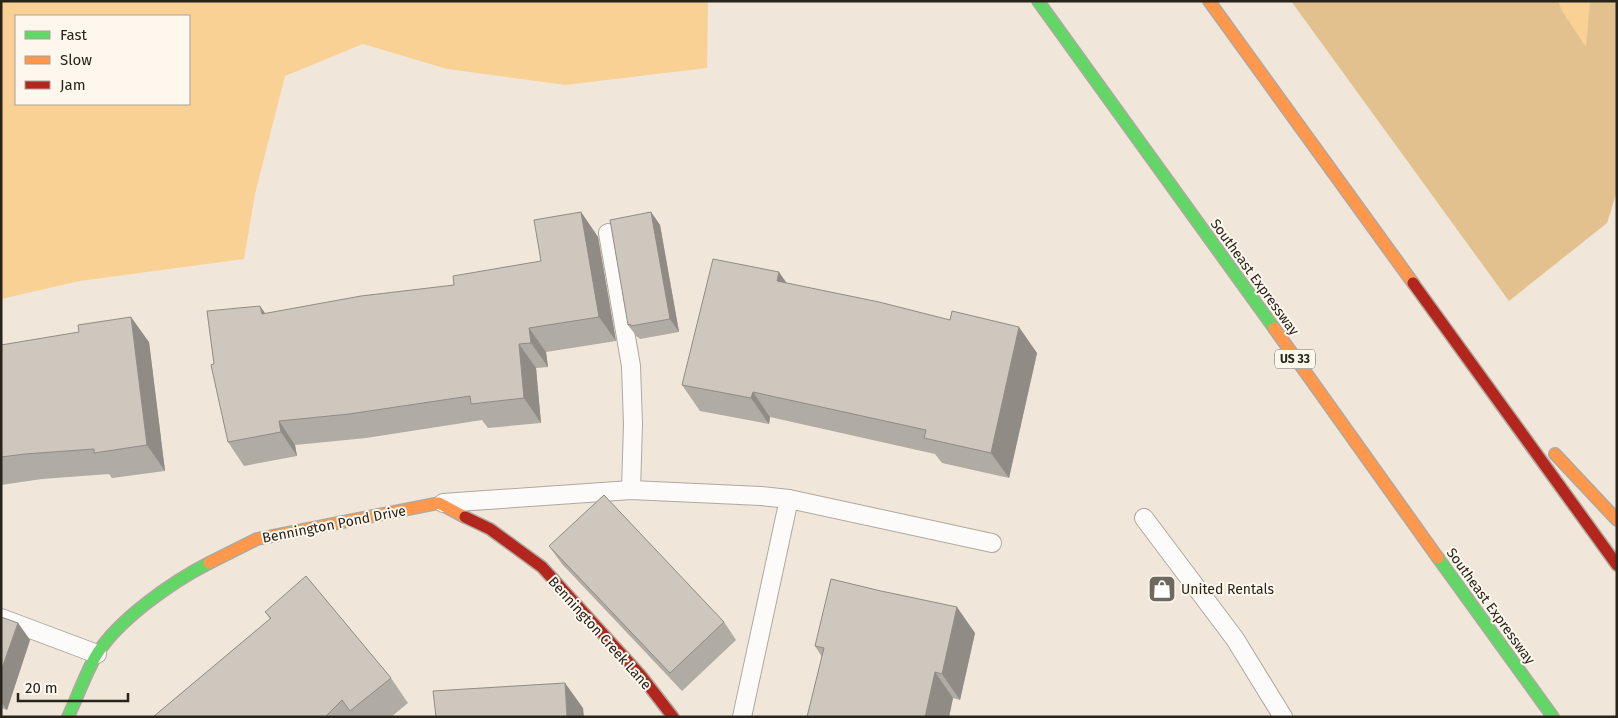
<svg xmlns="http://www.w3.org/2000/svg" width="1618" height="718" font-family="'Fira Sans',sans-serif">
<style>
.forest{fill:#e2c18f}
.water{fill:#fad195;fill-rule:evenodd}
.lines{fill:none;stroke-linecap:round;stroke-linejoin:round}
.lane-casing{stroke:#afa89e;stroke-width:20}
.fast-casing{stroke:#afa89e;stroke-width:14}
.slow-casing{stroke:#afa89e;stroke-width:14}
.jam-casing{stroke:#afa89e;stroke-width:14}
.lane{stroke:#fdfbf9;stroke-width:18}
.fast{stroke:#63d668;stroke-width:11}
.slow{stroke:#ff974d;stroke-width:11}
.jam{stroke:#b3261e;stroke-width:11}
.wall{fill:#b0aba3}
.shaded-wall{fill:#908b84}
.building{fill:#cdc7bd;stroke:#908b84}
.labels{text-anchor:middle;stroke-width:4;stroke-linejoin:round;paint-order:stroke}
.shield{fill:#fdf7ee;stroke:#68635a;stroke-width:1}
.shield-label{font-size:12px;font-weight:bold;fill:#28231b}
.street-label{font-size:14px;fill:#28231b;stroke:#fdf7ee}
.poi-label{font-size:14px;fill:#28231b;stroke:#fdf7ee;text-anchor:start}
</style>
<rect width="100%" height="100%" fill="#f0e7da"/>
<!-- forest -->
<path class="forest" d="M1291,1H1617V191L1607,223L1509,301Z"/>
<!-- water -->
<g class="water">
<path d="M1,1H707L708,5L707,68L565,85L447,69L363,44L285,76L255,194L244,259L80,281L1,299ZM16,16H189V104H16Z"/>
<path d="M1558,1H1590L1586,47L1562,11Z"/>
</g>
<g class="lines">
<defs>
<g id="lane">
<path d="M608,233L631,366L633,424L631,490"/>
<path d="M443,503L631,490L761,496L789,499L992,543"/>
<path d="M1144,518L1235,639L1283,717"/>
<path d="M1,618L97,654"/>
<path d="M742,717L789,499"/>
</g>
<g id="fast">
<path d="M1038,1L1274,328"/>
<path d="M1438,558L1553,717"/>
<path d="M68,717C77,698 86,672 97,654C119,619 172,582 209,563"/>
</g>
<g id="slow">
<path d="M1209,1L1413,283"/>
<path d="M1274,328L1438,558"/>
<path d="M1555,454L1617,520"/>
<path d="M209,563L257,539L439,503L465,517"/>
</g>
<g id="jam">
<path d="M1413,283L1617,565"/>
<path d="M465,517L490,529L542,567L642,677L673,717"/>
</g>
</defs>
<!-- lane casing -->
<use href="#lane" class="lane-casing"/>
<!-- fast casing -->
<use href="#fast" class="fast-casing"/>
<!-- slow casing -->
<use href="#slow" class="slow-casing"/>
<!-- jam casing -->
<use href="#jam" class="jam-casing"/>
<!-- lane -->
<use href="#lane" class="lane"/>
<!-- fast -->
<use href="#fast" class="fast"/>
<!-- slow -->
<use href="#slow" class="slow"/>
<!-- jam -->
<use href="#jam" class="jam"/>
</g>
<!-- wall -->
<g class="wall">
<path d="M581,212L598,237L616,341L546,352L548,367L536,368L541,423L488,428L482,420L366,438L295,445L297,456L244,466L228,442L214,364L266,314L454,285L541,261Z"/>
<path d="M651,212L660,225L679,332L640,339L638,337H637L628,325Z"/>
<path d="M787,283L1037,353L1009,478L942,463L935,454L770,417L769,424L700,411L682,385Z"/>
<path d="M149,342L165,471L112,478L109,474L42,479L1,485V345Z"/>
<path d="M549,546L724,622L736,640L682,691L562,564Z"/>
<path d="M265,612L391,678L408,703L391,717H153L270,619Z"/>
<path d="M1,617L18,623L30,640L7,710L1,708Z"/>
<path d="M975,633L960,700L953,698L949,717H807L822,657L815,646Z"/>
</g>
<!-- shaded-wall -->
<g class="shaded-wall">
<path d="M581,212L598,237L616,341L599,317Z"/>
<path d="M651,212L660,225L679,332L670,319Z"/>
<path d="M779,272L797,298L777,281Z"/>
<path d="M260,306L277,330L262,314Z"/>
<path d="M131,317L149,342L165,471L147,445Z"/>
<path d="M1019,327L1037,353L1009,478L991,453Z"/>
<path d="M529,328L546,352L548,367L531,343Z"/>
<path d="M519,344L536,368L541,423L524,398Z"/>
<path d="M753,392L770,417L769,424L751,398Z"/>
<path d="M279,421L295,445L297,456L281,432Z"/>
<path d="M957,607L975,633L960,700L942,674Z"/>
<path d="M18,623L30,640L7,710L1,702V671Z"/>
<path d="M935,672L953,698L949,717H925Z"/>
<path d="M565,683L583,708L584,717H567Z"/>
</g>
<!-- building -->
<g class="building">
<path d="M581,212L599,317L529,328L531,343L519,344L524,398L471,404L470,396L349,414L279,421L281,432L228,442L211,365L214,364L207,311L260,306L262,314L361,296L454,285L453,276L541,261L534,220Z"/>
<path d="M651,212L670,319L631,326L630,324L628,325L610,220Z"/>
<path d="M713,259L779,272L777,281L879,302L950,320L952,311L1019,327L991,453L924,438L926,430L753,392L751,398L682,385Z"/>
<path d="M131,317L147,445L94,453V449L25,454L1,457V345L79,332L78,325Z"/>
<path d="M604,495L724,622L670,673L549,546Z"/>
<path d="M306,576L391,678L350,711L342,700L325,717H153L271,618L265,612Z"/>
<path d="M831,579L881,591L957,607L942,674L935,672L925,717H807L824,648L815,646Z"/>
<path d="M1,617L18,623L1,671Z"/>
<path d="M565,683L567,717H436L433,691Z"/>
</g>
<!-- icons -->
<defs>
<symbol id="shop-square" viewBox="-11 -11 22 22"><rect x="-9" y="-9" width="18" height="18" rx="4" fill="#6e685e" stroke="#fdf7ee"/><path d="M-5-2.5h2.3a2.7 3.5 0 0 1 5.4 0H5L5.5 6h-11ZM-1.5-2.5h3a1.5 2.3 0 0 0-3 0Z" fill="#fff"/></symbol>
</defs>
<g fill-rule="evenodd">
<use href="#shop-square" x="1146" y="573" width="32" height="32"/>
</g>
<g class="labels">
<!-- shield labels -->
<rect class="shield" x="1275" y="349.5" width="40" height="19" rx="4"/>
<g class="shield-label">
<text x="1295" y="363">US 33</text>
</g>
<!-- street labels -->
<g class="street-label">
<text transform="translate(1255 277) rotate(54)" y="5">Southeast Expressway</text>
<text transform="translate(334 524) rotate(-11)" y="5">Bennington Pond Drive</text>
<text transform="translate(1491 606) rotate(54)" y="5">Southeast Expressway</text>
<text transform="translate(600 633) rotate(48)" y="5">Bennington Creek Lane</text>
</g>
<!-- poi labels -->
<g class="poi-label">
<text x="1181" y="594">United Rentals</text>
</g>
</g>
<!-- border -->
<rect width="1618" height="718" fill="none" stroke="#28231b" stroke-width="5"/>
<!-- legend -->
<rect x="15" y="15" width="175" height="90" fill="#fdf7ee" stroke="#a8a29a"/>
<rect x="25" y="31" width="25" height="8" fill="#63d668" stroke="#a8a29a"/>
<text x="60" y="40" font-size="15" fill="#28231b">Fast</text>
<rect x="25" y="56" width="25" height="8" fill="#ff974d" stroke="#a8a29a"/>
<text x="60" y="65" font-size="15" fill="#28231b">Slow</text>
<rect x="25" y="81" width="25" height="8" fill="#b3261e" stroke="#a8a29a"/>
<text x="60" y="90" font-size="15" fill="#28231b">Jam</text>
<!-- scale -->
<path d="M18 693v8h110v-8" fill="none" stroke="#28231b" stroke-width="2.5"/>
<text x="25" y="693" font-size="15" fill="#28231b" stroke="#fdf7ee" stroke-width="4" paint-order="stroke">20 m</text>
</svg>
